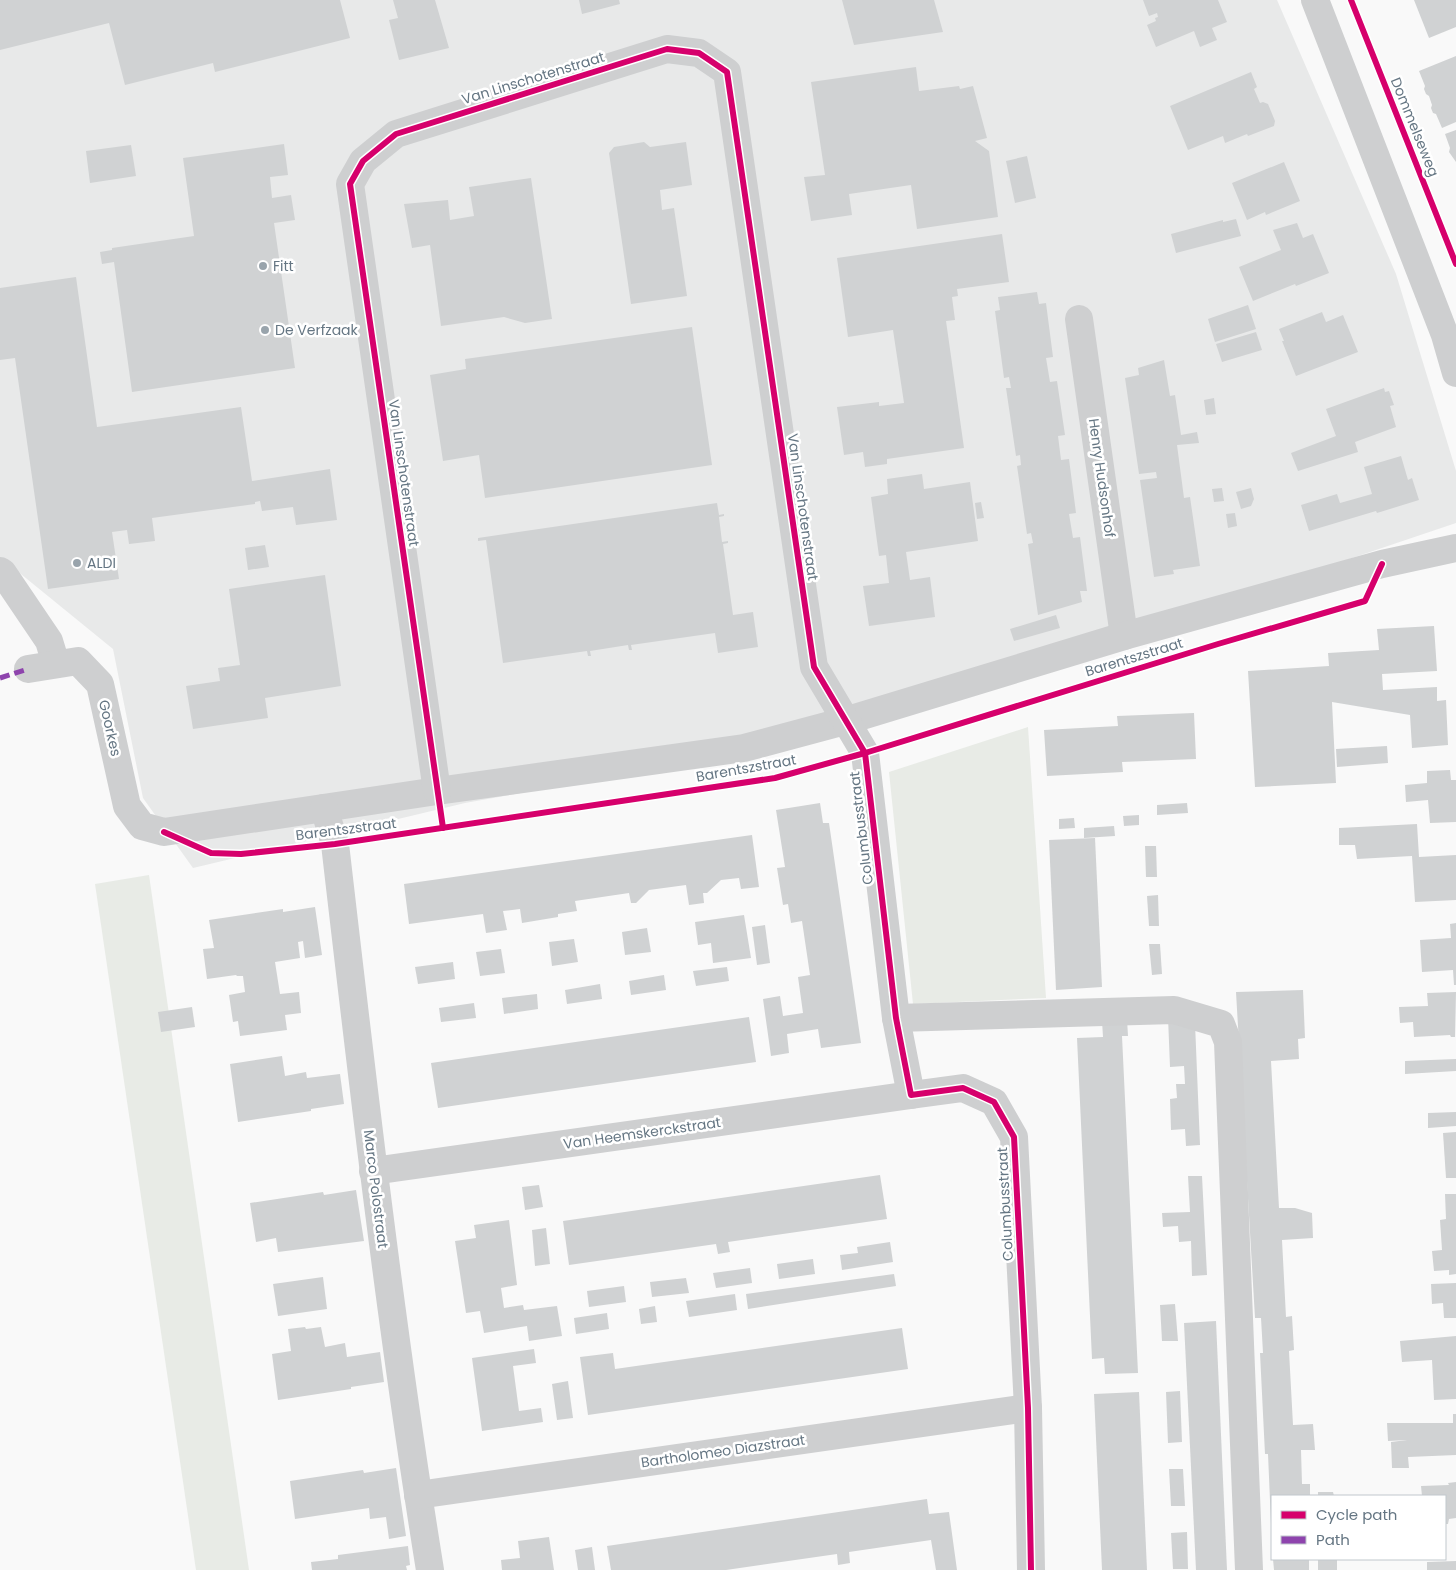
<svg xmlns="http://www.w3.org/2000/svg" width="1456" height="1570" font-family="Poppins,sans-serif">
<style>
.built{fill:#e8e9e9}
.green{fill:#e8ebe6}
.building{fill:#d0d2d3}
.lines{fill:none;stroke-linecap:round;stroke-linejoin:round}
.minor{stroke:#cecfd0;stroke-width:28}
.quiet{stroke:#8e44ad;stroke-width:5;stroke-dasharray:10 5;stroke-linecap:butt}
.cycleway-casing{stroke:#fff;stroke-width:9}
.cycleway{stroke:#d6006c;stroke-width:6}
.poi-dot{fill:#99a4ac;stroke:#fff;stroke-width:2}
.labels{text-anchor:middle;stroke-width:5;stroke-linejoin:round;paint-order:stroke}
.street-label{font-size:14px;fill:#657683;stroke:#fff}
.poi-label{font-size:14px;fill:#657683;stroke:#fff;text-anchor:start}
</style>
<rect width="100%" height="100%" fill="#f9f9f9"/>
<!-- built -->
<path class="built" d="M0,0H1277L1396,274L1456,471V523L803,743L465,803L193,868L143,798L113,649L0,557Z"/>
<!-- green -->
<g class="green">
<path d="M1028,727L1046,998L913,1004L889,772Z"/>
<path d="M149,875L249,1570H196L95,884Z"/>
</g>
<!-- building -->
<g class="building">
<path d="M0,0H340L350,38L215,72L213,63L125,85L109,23L0,50Z"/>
<path d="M393,0H435L449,48L399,60L389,20L398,18Z"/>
<path d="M579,0H619L620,4L582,14Z"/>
<path d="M842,0H934L943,32L854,45Z"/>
<path d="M1143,0H1218L1227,22L1212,28L1217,40L1200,47L1194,31L1156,47L1147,25L1156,21L1155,18L1158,17L1157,13L1149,16Z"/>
<path d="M1414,0H1456V27L1429,38Z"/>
<path d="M1456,56V122L1442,128L1436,114L1433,113L1431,108L1432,105L1429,96L1426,94L1424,89L1425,86L1419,71Z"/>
<path d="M916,67L919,91L959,86L960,89L973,86L987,138L975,141L989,151L998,217L917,229L911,185L849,194L852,215L811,221L804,177L825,175L811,82Z"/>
<path d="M1251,72L1257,87L1254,89L1260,103L1263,102L1268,104L1275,121L1274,126L1248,136L1247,134L1225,143L1223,136L1188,150L1170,106Z"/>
<path d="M1456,130V162L1449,152L1450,148L1445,134Z"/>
<path d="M644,142L650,147L686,142L692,185L660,190L662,210L674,208L687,296L631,304L609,153L614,147Z"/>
<path d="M284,144L288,175L270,177L272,198L291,195L295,220L274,223L295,368L132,392L114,262L102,264L100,252L112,250V248L194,236L183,158Z"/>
<path d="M131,145L136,176L90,183L86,151Z"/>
<path d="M1027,156L1036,198L1015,203L1006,161Z"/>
<path d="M1284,162L1300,201L1266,215L1265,212L1247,220L1232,183Z"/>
<path d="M531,178L552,319L525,323L504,317L441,326L430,245L412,248L404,204L448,200L450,220L474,216L469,187Z"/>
<path d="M1236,219L1241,236L1176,253L1171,234L1223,220V222Z"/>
<path d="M1297,223L1303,238L1313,234L1329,273L1296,286L1295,284L1253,301L1239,267L1281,250L1273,230Z"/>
<path d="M1002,234L1009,282L957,289L958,296L952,297L955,320L946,321L964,448L887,459V464L865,467L863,452L844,455L837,407L879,402V406L904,403L893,330L848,337L837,258Z"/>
<path d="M76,277L97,427L241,407L252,481L330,469L337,520L296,525L293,507L262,511L260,501L255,502V504L152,518L155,541L129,544L127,530L112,532L119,579L48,589L15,358L0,360V288Z"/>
<path d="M1037,292L1039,304L1046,303L1053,357L1046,358L1050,382L1057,381L1065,435L1058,436L1061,460L1069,459L1076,513L1069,514L1073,538L1080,537L1087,591H1080L1082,602L1038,615L1028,544L1033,543L1031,533L1027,534L1017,466L1021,465L1020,455L1016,456L1006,388H1011L1009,377L1004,378L995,311L1000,310L998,297Z"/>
<path d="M1248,305L1256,329L1215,342L1208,319Z"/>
<path d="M1322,312L1326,322L1343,315L1358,352L1296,376L1282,341H1284L1279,329Z"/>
<path d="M692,327L712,465L485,498L479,455L443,461L430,375L466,369L465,359Z"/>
<path d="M1256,332L1262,350L1222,362L1216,344Z"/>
<path d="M1164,360L1170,396L1175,395L1181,435L1197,432L1199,443L1177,445L1184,498L1190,497L1200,566L1173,570L1174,574L1154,577L1140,480L1157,478L1156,472L1139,474L1125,378L1139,375L1138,368Z"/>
<path d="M1384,388L1385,392L1389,391L1394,405L1390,406L1396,427L1355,442L1358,452L1298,471L1291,453L1336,436L1326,409Z"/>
<path d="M1214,398L1216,414L1206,415L1204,400Z"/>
<path d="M1401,456L1408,480L1412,478L1419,500L1377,513L1376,511L1309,531L1301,505L1337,494L1340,503L1372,494L1364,467Z"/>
<path d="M922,474L924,489L970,482L978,541L906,552L910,580L930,577L935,617L869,626L863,586L889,583L886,555L879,556L871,497L888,494L887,479Z"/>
<path d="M1222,488L1224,501L1214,502L1212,489Z"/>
<path d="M1251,488L1254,499L1251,506L1241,509L1236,492Z"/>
<path d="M981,502L984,518L977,519L975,503Z"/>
<path d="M717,503L719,515L724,514V516L719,517L722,542L728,541V543L723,544L733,615L753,612L758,647L718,653L715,633L631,645L632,650H629L628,645L590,651L591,656H588L587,651L503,663L486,540L478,541V538Z"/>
<path d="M1235,513L1237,526L1228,528L1226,514Z"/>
<path d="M265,545L269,567L248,570L245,548Z"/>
<path d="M325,575L341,686L265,698L268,718L193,729L186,686L220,681L218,668L240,665L229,589Z"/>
<path d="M1056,615L1060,628L1014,641L1010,629Z"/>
<path d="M1434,626L1437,671L1382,674L1383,690L1437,687V701L1446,700L1448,745L1412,748L1410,715L1332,702L1336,783L1255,787L1248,671L1329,666L1328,653L1379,650L1377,629Z"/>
<path d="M1194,713L1196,759L1122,762L1123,772L1047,776L1044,730L1118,726L1117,716Z"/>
<path d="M1387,746L1388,763L1337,767L1336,749Z"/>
<path d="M1450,770L1451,780H1456V822L1430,823L1428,800L1406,802L1405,785L1427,783V771Z"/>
<path d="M820,803L823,823H829L861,1043L821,1048L818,1029L787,1034L789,1053L771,1056L763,999L780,996L783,1016L803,1013L798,977L810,975L802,921L791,923L788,904L783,905L777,868L785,867L776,810Z"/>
<path d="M1187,803L1188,813L1157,815V805Z"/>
<path d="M1139,815V825L1124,826L1123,816Z"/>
<path d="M1074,818L1075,828L1059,829V819Z"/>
<path d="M1417,824L1419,857L1456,855V900L1415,902L1412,856L1357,859L1355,845H1339V828Z"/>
<path d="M1114,826L1115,836L1084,838V828Z"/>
<path d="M752,835L759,887L741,889L739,878L721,880L707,893H703L704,903L689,905L686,885L649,890L636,903H631L629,893L575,901L577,911L558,914V917L522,923L520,909L503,911L507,930L486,933L483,914L409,924L404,884Z"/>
<path d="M1095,838L1102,987L1056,990L1049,840Z"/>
<path d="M1145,846H1156L1157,877H1146Z"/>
<path d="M1158,895L1159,926H1149L1147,896Z"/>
<path d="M315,907L322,955L305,958L303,941L298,942L300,958L275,962L280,994L299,992L301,1013L285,1015L287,1030L240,1036L238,1021L233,1022L229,995L245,992L243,976H237L236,975L207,979L203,949L214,948L209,920L283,909V912Z"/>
<path d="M744,915L751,958L713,963L711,943L698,945L695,922Z"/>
<path d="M1456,923V985H1454L1453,970L1422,972L1420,940L1451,938L1450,924Z"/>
<path d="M765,925L770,963L757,965L752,927Z"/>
<path d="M647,928L651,952L625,955L622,932Z"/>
<path d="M574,939L578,962L552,966L549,942Z"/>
<path d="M1149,944H1160L1162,974L1152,975Z"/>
<path d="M501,949L505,973L480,976L476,952Z"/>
<path d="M453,962L455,979L418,984L415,967Z"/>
<path d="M727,967L729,981L696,986L693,971Z"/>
<path d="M664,975L666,990L631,995L629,981Z"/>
<path d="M600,984L602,999L567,1004L565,990Z"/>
<path d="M1303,990L1305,1038L1298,1039L1299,1059L1271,1061L1279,1208H1295L1312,1213L1313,1238L1282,1240L1286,1317L1292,1316L1294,1350L1289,1351L1293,1425L1313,1424L1315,1450H1301L1302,1484H1310V1496H1272V1524H1271L1268,1454H1265L1263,1414L1260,1353H1263L1261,1318H1255L1236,992Z"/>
<path d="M1456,992L1455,1037H1451L1450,1035L1414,1037L1413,1022L1400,1023L1399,1007L1428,1006L1427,993Z"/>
<path d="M537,994L538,1009L504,1014L502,998Z"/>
<path d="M474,1003L476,1018L441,1022L439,1008Z"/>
<path d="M192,1007L195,1027L161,1032L158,1012Z"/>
<path d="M749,1017L756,1062L438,1108L431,1063Z"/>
<path d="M1168,1017L1195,1023L1200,1145L1186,1146L1185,1129L1171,1130L1170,1099L1177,1098L1176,1084H1185L1184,1066L1170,1067Z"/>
<path d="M1127,1019L1128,1036H1122L1138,1373L1105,1374L1104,1358L1092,1359L1077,1038L1103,1037L1102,1021Z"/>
<path d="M282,1056L285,1076L306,1072L307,1078L340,1074L344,1104L311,1109V1111L238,1122L230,1064Z"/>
<path d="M1456,1059V1071L1405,1074V1061Z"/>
<path d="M1456,1112V1126L1428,1128V1113Z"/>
<path d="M1456,1132V1178H1446L1443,1133Z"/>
<path d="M880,1175L887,1219L728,1242L730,1252L718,1254L716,1244L569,1265L563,1221Z"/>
<path d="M1188,1176H1202L1207,1275L1192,1276L1191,1241L1179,1242L1178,1226L1163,1227L1162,1213L1190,1212Z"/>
<path d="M539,1185L543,1207L525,1210L522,1187Z"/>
<path d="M356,1190L364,1241L278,1252L276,1238L256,1242L250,1203L323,1192L324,1195Z"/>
<path d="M1445,1194H1456V1274L1449,1275V1270L1434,1271L1432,1251L1442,1250L1440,1220L1446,1219Z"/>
<path d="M509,1220L517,1285L501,1288L504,1308L523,1305L524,1310L557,1306L562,1336L529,1341L527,1326L484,1333L480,1311L466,1313L455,1241L476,1238L474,1225Z"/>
<path d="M546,1228L550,1264L535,1266L532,1230Z"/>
<path d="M890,1242L893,1262L842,1270L840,1255L858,1253L857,1247Z"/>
<path d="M813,1259L815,1274L779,1279L777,1264Z"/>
<path d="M750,1268L752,1283L716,1288L713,1273Z"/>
<path d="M894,1274L896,1286L748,1309L746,1294Z"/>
<path d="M323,1277L327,1309L278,1316L273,1284Z"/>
<path d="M686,1278L689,1293L652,1297L650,1282Z"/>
<path d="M1456,1283V1318H1444L1443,1303L1432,1304L1431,1284Z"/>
<path d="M624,1286L626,1302L589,1307L587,1291Z"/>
<path d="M735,1294L737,1310L689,1317L686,1301Z"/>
<path d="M1175,1304L1178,1341H1162L1160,1305Z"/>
<path d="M655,1306L657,1322L641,1324L639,1309Z"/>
<path d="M607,1313L609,1329L576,1334L574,1318Z"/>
<path d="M1216,1321L1227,1570H1196L1184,1323Z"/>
<path d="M305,1327L306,1329L321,1327L325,1347L345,1343L347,1357L380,1352L384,1382L351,1387V1389L278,1400L272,1354L291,1351L288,1329Z"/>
<path d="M902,1328L908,1369L588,1415L580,1357L613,1353L615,1369Z"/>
<path d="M1456,1336V1399L1434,1400L1432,1360L1402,1362L1400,1341Z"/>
<path d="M534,1349L536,1363L513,1366L519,1411L541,1408L543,1422L482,1431L472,1358Z"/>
<path d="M568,1381L573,1418L557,1420L552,1384Z"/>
<path d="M1180,1391L1182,1442L1168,1443L1166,1392Z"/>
<path d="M1139,1392L1147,1570H1102L1094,1394Z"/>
<path d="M1453,1414H1456V1455L1408,1457L1409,1468H1392L1391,1442L1407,1440L1388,1441L1387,1423H1453Z"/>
<path d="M396,1468L406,1536L389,1539L386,1517L370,1519L369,1508L295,1519L290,1481L363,1470L364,1473Z"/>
<path d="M1169,1469H1183L1185,1506H1171Z"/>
<path d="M1456,1482V1518L1449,1519L1448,1524H1445V1496H1422L1421,1486L1449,1485L1448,1483Z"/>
<path d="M1318,1492H1333L1334,1496H1318Z"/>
<path d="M927,1499L929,1514L949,1512L957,1570H936L931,1540L849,1552L850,1563L838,1565L837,1554L726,1570H611L607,1546Z"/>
<path d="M1187,1532L1188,1569H1173L1171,1533Z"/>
<path d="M549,1537L554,1570H502L501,1560L520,1558L518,1541Z"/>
<path d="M408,1546L410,1565L406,1566L407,1570H312L311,1562L338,1559V1555Z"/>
<path d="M592,1547L595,1570H578L575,1550Z"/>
<path d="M1273,1559H1309V1570H1274Z"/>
<rect x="1318" y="1559" width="19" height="11"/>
<path d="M1456,1561V1570H1427V1562Z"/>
</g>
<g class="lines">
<!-- minor -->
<g class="minor">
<path d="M1315,0L1445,335L1456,373"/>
<path d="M1079,319L1124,636"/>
<path d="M0,571L3,573L49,641L56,664"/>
<path d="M28,669L78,661L100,684L127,806L142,826L164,832L437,791L744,748L845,721L1124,636L1382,564L1456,548"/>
<path d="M437,791L350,184L363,161L396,134L667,49L699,53L727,72L814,667L865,753L896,1018L911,1095L963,1088L994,1102L1014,1137L1028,1408L1031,1570"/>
<path d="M324,808L335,844C363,1086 391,1329 430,1570"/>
<path d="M896,1018L1174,1010L1221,1024L1228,1042L1249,1570"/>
<path d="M373,1171L911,1095"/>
<path d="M418,1495L1028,1408"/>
</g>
<!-- quiet -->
<path class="quiet" d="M0,678L28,669"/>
<defs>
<g id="cycleway">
<path d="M1351,0L1456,264"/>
<path d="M443,828L350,184L363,161L396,134L667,49L699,53L727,72L814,667L865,753L896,1018L911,1095L963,1088L994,1102L1014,1137L1028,1408L1031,1570"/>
<path d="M164,832L211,853L241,854L335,844L775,778L865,753L1218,644L1365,601L1382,564"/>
</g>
</defs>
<!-- cycleway casing -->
<use href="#cycleway" class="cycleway-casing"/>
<!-- cycleway -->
<use href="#cycleway" class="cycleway"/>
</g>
<!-- markers -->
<g class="poi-dot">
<circle cx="263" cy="266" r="5"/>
<circle cx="265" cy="330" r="5"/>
<circle cx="77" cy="563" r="5"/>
</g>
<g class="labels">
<!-- street labels -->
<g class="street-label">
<text transform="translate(533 78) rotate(-17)" y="5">Van Linschotenstraat</text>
<text transform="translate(1415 127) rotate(68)" y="5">Dommelseweg</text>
<text transform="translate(404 473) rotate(82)" y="5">Van Linschotenstraat</text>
<text transform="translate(1102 478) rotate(82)" y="5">Henry Hudsonhof</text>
<text transform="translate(803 507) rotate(82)" y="5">Van Linschotenstraat</text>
<text transform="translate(1134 657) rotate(-17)" y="5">Barentszstraat</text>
<text transform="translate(110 728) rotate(77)" y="5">Goorkes</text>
<text transform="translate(746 768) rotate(-10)" y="5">Barentszstraat</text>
<text transform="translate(861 828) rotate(-97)" y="5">Columbusstraat</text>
<text transform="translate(346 829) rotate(-7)" y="5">Barentszstraat</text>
<text transform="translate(642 1133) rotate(-8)" y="5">Van Heemskerckstraat</text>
<text transform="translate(376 1189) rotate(83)" y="5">Marco Polostraat</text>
<text transform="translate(1005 1204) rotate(-93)" y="5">Columbusstraat</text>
<text transform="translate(723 1451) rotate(-8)" y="5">Bartholomeo Diazstraat</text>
</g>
<!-- poi labels -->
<g class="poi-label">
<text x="273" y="271">Fitt</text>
<text x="275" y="335">De Verfzaak</text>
<text x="87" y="568">ALDI</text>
</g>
</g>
<!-- legend -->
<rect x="1271" y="1495" width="175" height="65" fill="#ffffff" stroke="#c1c8cd"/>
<rect x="1281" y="1511" width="25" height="8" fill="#d6006c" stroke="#c1c8cd"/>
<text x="1316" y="1520" font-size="15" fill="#657683">Cycle path</text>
<rect x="1281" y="1536" width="25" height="8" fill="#8e44ad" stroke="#c1c8cd"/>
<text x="1316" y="1545" font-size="15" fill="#657683">Path</text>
</svg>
